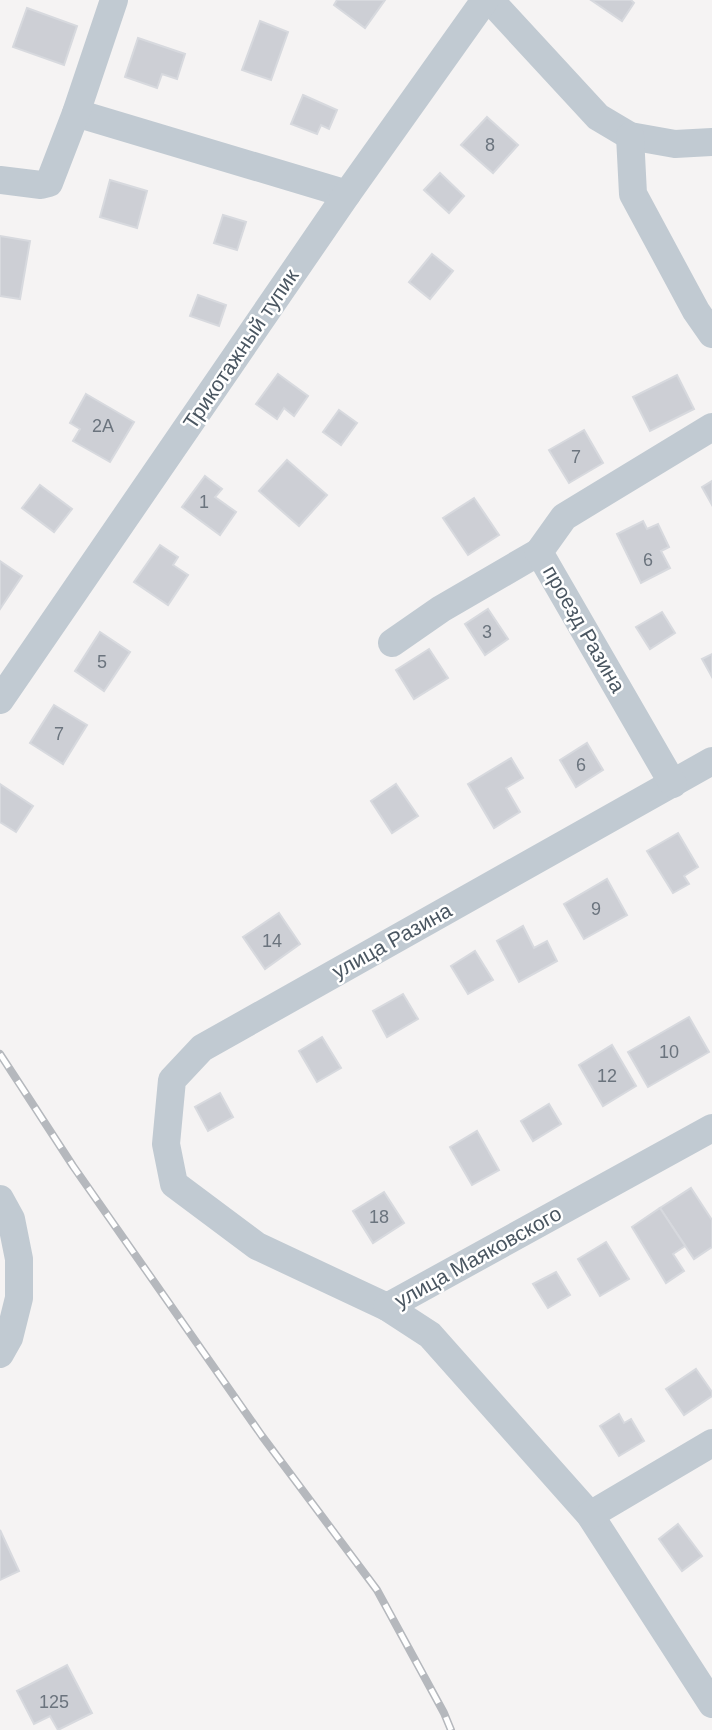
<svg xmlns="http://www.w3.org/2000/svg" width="712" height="1730" font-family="Arial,sans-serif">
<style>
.building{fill:#cdcfd5;stroke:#d7d9de;stroke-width:2}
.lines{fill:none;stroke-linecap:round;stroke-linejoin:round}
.minor{stroke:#c1cad2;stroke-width:28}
.rail-casing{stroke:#b5b8bd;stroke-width:8}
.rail{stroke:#fff;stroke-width:5;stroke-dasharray:16;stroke-linecap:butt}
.labels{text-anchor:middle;stroke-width:5;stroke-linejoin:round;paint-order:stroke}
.number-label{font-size:18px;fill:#6b747e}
.street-label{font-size:21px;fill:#4a5661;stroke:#fff}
</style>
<rect width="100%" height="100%" fill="#f5f3f3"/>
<!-- building -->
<g class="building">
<path d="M337,0H385L365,28L334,5Z"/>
<path d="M591,0H631L634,3L622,21Z"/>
<path d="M27,8L77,26L64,65L13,47Z"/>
<path d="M260,21L288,32L271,80L242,70Z"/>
<path d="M138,38L185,54L177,79L162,74L157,88L125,77Z"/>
<path d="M303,95L337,110L329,129L321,125L317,134L291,124Z"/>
<path d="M487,117L518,145L493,173L461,145Z"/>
<path d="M440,173L464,196L449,213L424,190Z"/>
<path d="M110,180L147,191L137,228L100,217Z"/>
<path d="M223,215L246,222L237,250L214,243Z"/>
<path d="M0,236L30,241L20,299L0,296Z"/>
<path d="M432,254L453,271L430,299L409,282Z"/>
<path d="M198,295L226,305L219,326L190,316Z"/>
<path d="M278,374L308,396L294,416L284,408L277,419L256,404Z"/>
<path d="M677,375L694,409L650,431L633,397Z"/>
<path d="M86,394L134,422L110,462L73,441L80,429L70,423Z"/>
<path d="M339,410L357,423L341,445L323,432Z"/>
<path d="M584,430L603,463L569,483L549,450Z"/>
<path d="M287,460L327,495L299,526L259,491Z"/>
<path d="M205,476L222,489L215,497L236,512L220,535L182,507Z"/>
<path d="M712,481V505L702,487Z"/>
<path d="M40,485L72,509L54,532L22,508Z"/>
<path d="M474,498L499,535L468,555L443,518Z"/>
<path d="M643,521L647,529L658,524L669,547L661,551L670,568L641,583L617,534Z"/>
<path d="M160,545L178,557L173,565L188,575L168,605L134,582Z"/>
<path d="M0,561L22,576L0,609Z"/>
<path d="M488,609L508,639L485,655L465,624Z"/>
<path d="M662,612L675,633L650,649L636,627Z"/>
<path d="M100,632L130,652L104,691L75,671Z"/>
<path d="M429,649L448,678L414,699L396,670Z"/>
<path d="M712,654V677L702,659Z"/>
<path d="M54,705L87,725L63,764L30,743Z"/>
<path d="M587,743L603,770L576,787L560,760Z"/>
<path d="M511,758L523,778L506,788L520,812L494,828L468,784Z"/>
<path d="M0,784L33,806L16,832L0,822Z"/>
<path d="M396,784L418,816L392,833L371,801Z"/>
<path d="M678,833L698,867L684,876L689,884L673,893L647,851Z"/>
<path d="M607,879L627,915L584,939L564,904Z"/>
<path d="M279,913L300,944L265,969L243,937Z"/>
<path d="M523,926L534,948L547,941L557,961L519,982L497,941Z"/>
<path d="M475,951L493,980L468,994L451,966Z"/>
<path d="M403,994L418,1019L387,1037L373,1011Z"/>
<path d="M689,1017L709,1052L648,1087L628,1052Z"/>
<path d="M322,1037L341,1068L317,1082L299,1051Z"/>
<path d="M612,1045L636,1086L603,1106L579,1065Z"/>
<path d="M220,1093L233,1117L208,1131L195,1107Z"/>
<path d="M549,1104L561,1124L533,1141L521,1121Z"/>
<path d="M477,1131L499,1170L472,1185L450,1147Z"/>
<path d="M691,1188L712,1220V1247L694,1259L660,1208Z"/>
<path d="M384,1192L404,1223L373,1243L353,1211Z"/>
<path d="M660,1208L685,1246L673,1254L684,1271L666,1283L632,1227Z"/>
<path d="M606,1242L629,1279L600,1296L578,1259Z"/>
<path d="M556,1272L570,1295L548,1308L533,1284Z"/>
<path d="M696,1369L712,1392V1396L684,1415L666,1389Z"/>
<path d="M619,1414L624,1423L631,1419L644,1441L619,1456L600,1426Z"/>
<path d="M678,1524L702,1556L682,1571L659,1539Z"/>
<path d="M0,1530L19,1571L0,1580Z"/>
<path d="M67,1665L92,1713L58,1730L50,1716L34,1724L17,1691Z"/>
</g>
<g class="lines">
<!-- minor -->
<g class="minor">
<path d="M490,0L598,117L630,136L675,144L712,142"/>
<path d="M76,113L347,194"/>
<path d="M630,136L633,194L696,311L712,334"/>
<path d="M0,180L41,185L49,183L76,113L114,0"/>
<path d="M392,643L441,609L539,552"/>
<path d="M0,700L347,194L485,0"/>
<path d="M712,761L202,1048L172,1080L166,1144L174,1184L257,1246L387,1307L712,1128"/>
<path d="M673,784L539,552L564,517L712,427"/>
<path d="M0,1199L11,1219L19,1259V1298L9,1338L0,1354"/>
<path d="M387,1307L430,1335L590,1515L712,1704"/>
<path d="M590,1515L712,1443"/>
</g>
<defs>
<path id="rail" d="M0,1054L73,1166L262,1436L377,1590L444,1713L451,1730"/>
</defs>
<!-- rail casing -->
<use href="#rail" class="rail-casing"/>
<!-- rail -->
<use href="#rail" class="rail"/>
</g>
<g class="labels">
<!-- number labels -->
<g class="number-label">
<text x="490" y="151">8</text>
<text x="103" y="432">2А</text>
<text x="576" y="463">7</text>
<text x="204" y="508">1</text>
<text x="648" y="566">6</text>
<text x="487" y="638">3</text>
<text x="102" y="668">5</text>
<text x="59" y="740">7</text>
<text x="581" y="771">6</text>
<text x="596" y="915">9</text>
<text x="272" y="947">14</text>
<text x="669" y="1058">10</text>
<text x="607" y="1082">12</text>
<text x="379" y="1223">18</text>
<text x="54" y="1708">125</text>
</g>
<!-- street labels -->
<g class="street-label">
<text transform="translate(241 349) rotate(-56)" y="7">Трикотажный тупик</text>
<text transform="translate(584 629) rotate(60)" y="7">проезд Разина</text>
<text transform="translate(392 941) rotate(-29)" y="7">улица Разина</text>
<text transform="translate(478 1257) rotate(-29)" y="7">улица Маяковского</text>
</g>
</g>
</svg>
